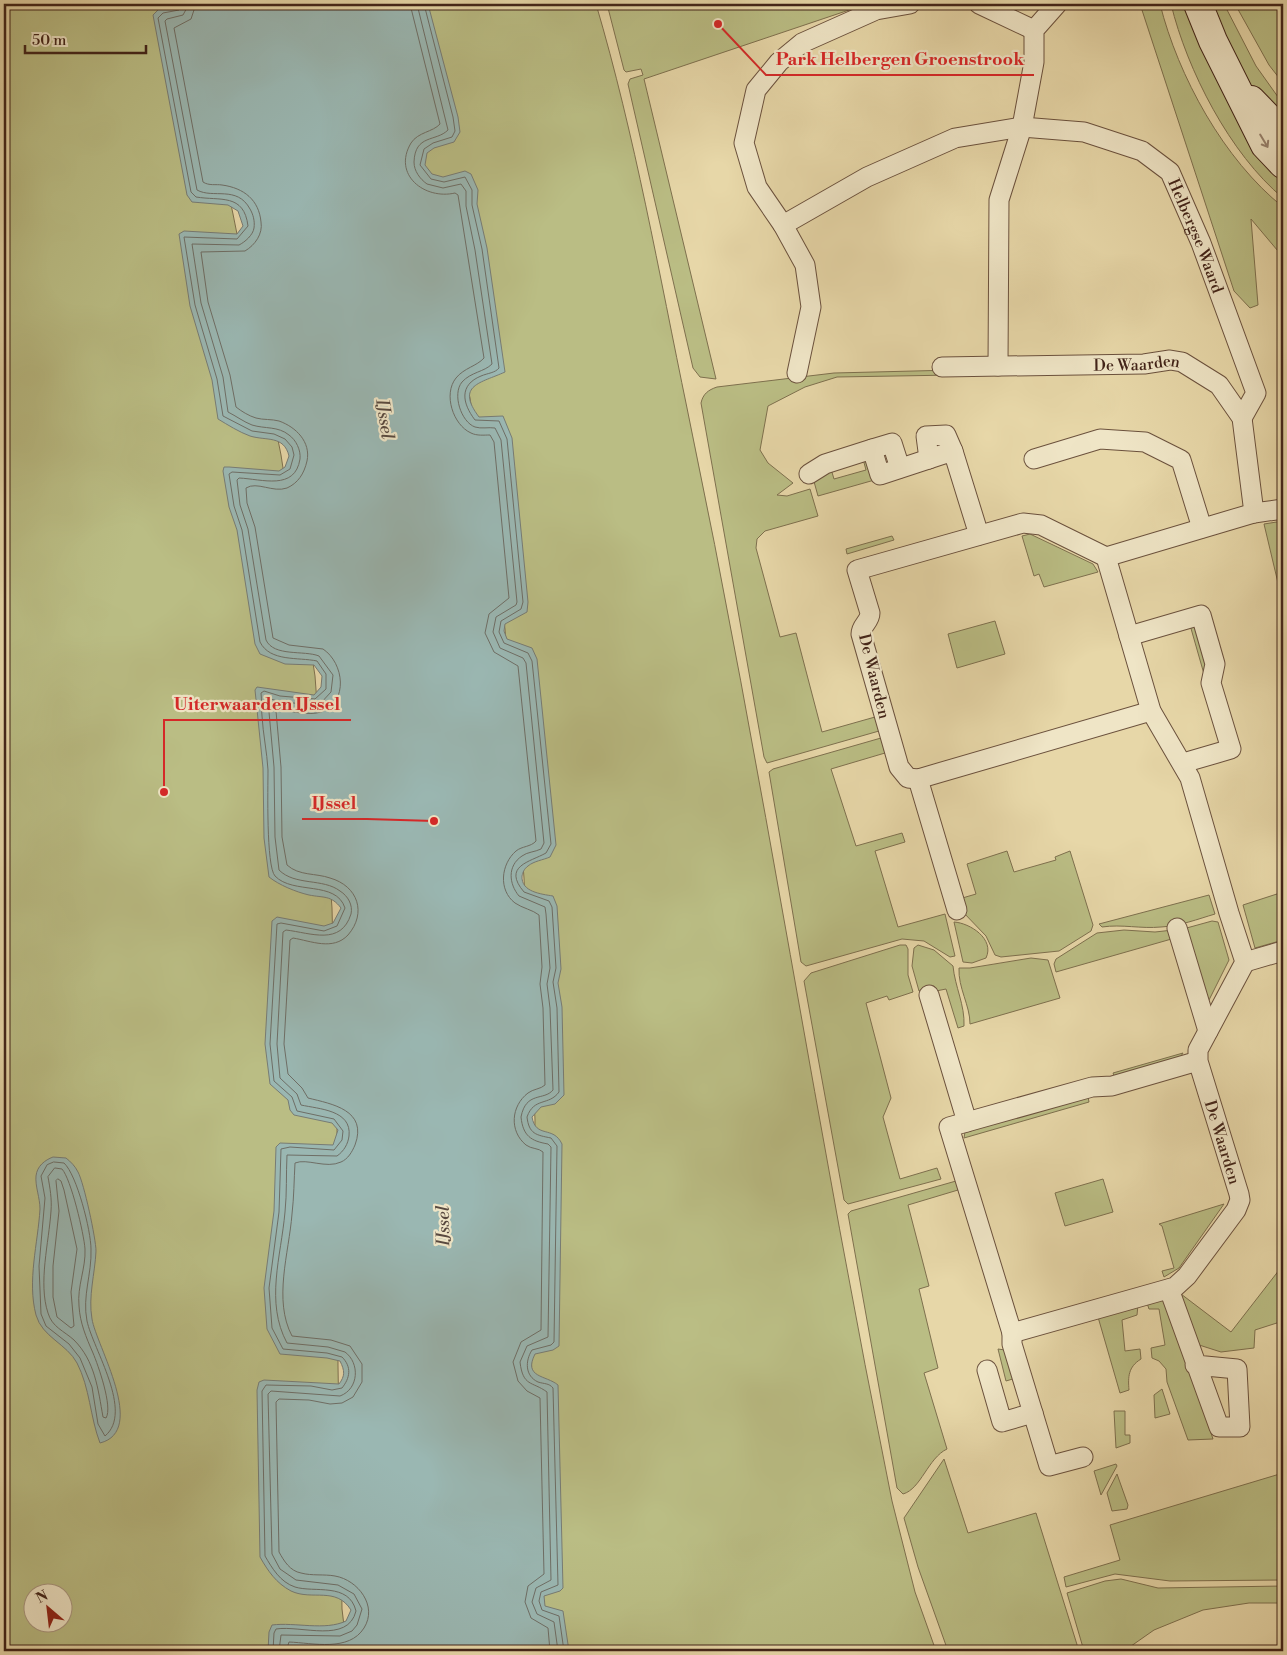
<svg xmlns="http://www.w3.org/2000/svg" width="1287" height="1655" font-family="'Libre Bodoni',serif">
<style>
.green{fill:#babd84;stroke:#7e704e;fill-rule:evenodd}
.water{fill:#9ab7b2;stroke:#777c75}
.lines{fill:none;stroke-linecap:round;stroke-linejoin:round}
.shore{stroke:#6e6e66;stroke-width:1}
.street-casing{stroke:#6b513d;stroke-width:21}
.secondary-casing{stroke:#422419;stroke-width:30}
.street{stroke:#efe5c6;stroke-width:19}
.secondary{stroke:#efe5c6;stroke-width:28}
.oneway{stroke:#988470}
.labels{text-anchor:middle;stroke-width:4.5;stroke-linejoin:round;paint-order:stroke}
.street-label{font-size:16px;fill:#422419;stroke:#efe5c6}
.water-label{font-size:18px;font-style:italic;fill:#58493f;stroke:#efe5c6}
.leader{fill:none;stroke:#d62828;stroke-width:2}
.callout-dot{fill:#d62828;stroke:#efe5c6;stroke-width:2}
.callout-label{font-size:18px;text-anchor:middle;font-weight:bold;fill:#d62828;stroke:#efe5c6;stroke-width:4.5;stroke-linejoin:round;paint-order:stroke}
</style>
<rect width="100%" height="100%" fill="#e7d7a8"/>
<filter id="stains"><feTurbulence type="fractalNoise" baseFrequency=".004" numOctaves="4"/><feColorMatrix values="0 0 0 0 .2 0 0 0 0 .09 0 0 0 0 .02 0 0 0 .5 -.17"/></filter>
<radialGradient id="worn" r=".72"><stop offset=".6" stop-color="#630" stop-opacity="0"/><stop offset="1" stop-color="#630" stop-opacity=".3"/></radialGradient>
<!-- green -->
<g class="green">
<path d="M4,4H188L233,214L281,455L315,676L332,908L337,1127L338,1366L342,1609L347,1651H4ZM32,1592H62V1622H32Z"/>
<path d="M389,4H596C635,136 659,273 687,408C763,771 818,1138 892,1501L915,1592L936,1651H546L531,1361L535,1120L524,878L505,629L470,398Z"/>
<path d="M607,4H867L644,79L716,379L700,377L693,368L628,84L630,79L643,75L641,69L626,72L624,70Z"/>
<path d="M1140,4H1160C1178,76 1224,160 1283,207V257L1251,219L1258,305L1250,308L1234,291Z"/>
<path d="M1171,4H1184L1192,24L1283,172V198C1230,154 1187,70 1171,4Z"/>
<path d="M1207,4H1224L1256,66L1283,104V130L1252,90Z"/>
<path d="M1235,4H1283V83L1269,65Z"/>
<path d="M954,370V375L837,377L805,387L768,406L760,450L768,463L793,483L777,495L787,496L810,489L818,516L765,531L757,539L756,548L780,637L796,633L822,732L875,717L879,731L767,763L764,757L701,403C703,394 708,390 717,387L834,373Z"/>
<path d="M863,459H866L878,479L818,496L813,478L831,469L834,479L866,470Z"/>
<path d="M1283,521V604L1264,524Z"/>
<path d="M1030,534L1093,564L1098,572L1044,587L1039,574L1034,576L1022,536Z"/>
<path d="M892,536L894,540L847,554L846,549Z"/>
<path d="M995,621L1005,654L957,668L948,634Z"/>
<path d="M1190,625H1196L1209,661L1204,674Z"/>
<path d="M881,738L885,753L831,769L856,846L902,833L905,842L875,851L898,927L945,914L955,956L950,957L924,941L902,939L806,966L801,962L769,772L773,769Z"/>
<path d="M1007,851L1014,872L1056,860L1055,857L1070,851L1093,925L1091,931L1059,951L1001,957L995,955L986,936L962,911L959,899L976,894L967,864Z"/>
<path d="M1283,892V940L1255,948L1243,905Z"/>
<path d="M1209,895L1215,914C1198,919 1180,926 1161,927C1141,929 1122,924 1102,927L1099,924Z"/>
<path d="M1212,921L1218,922L1229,960L1207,1004L1183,929Z"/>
<path d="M954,922C970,923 995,939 986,958L972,963L963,962Z"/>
<path d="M1124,930L1155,932L1173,930L1175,938L1056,972L1054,964L1056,959L1097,933Z"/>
<path d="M900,945H906L908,949V975L913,992L889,1000L887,996L866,1003L891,1098L883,1117L900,1179L937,1168L941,1179L848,1204L844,1200L804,981L811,973Z"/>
<path d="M918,945L934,950L953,966C955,987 965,1005 964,1026L958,1028L946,989L936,991L934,986L919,991L912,966L914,948Z"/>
<path d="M1031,958L1048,960L1060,998L970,1024C970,1005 958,988 959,968H970Z"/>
<path d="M1183,1053L1179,1059L1115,1078L1113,1073Z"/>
<path d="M1088,1097L1089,1102L964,1138L965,1132Z"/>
<path d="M1103,1179L1113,1212L1065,1226L1055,1193Z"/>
<path d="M956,1181L958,1190L908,1205L929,1286L919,1289L938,1368L924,1373L947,1449C928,1458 921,1489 903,1494L897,1488L848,1214L851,1211Z"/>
<path d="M1224,1204L1179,1268L1164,1277L1162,1271L1174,1268L1162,1226L1159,1224Z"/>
<path d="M1283,1265V1321L1255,1330L1254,1348L1221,1352L1196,1344L1181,1294L1231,1332Z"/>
<path d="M1166,1298L1213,1439L1188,1440L1167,1382L1166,1369L1159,1361L1152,1358L1151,1348L1165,1345L1159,1309H1149L1147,1303Z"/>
<path d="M1138,1305L1137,1315L1122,1320L1125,1351L1140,1349L1141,1359C1128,1367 1128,1377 1129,1390L1120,1393L1098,1317Z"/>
<path d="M998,1349L1005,1350L1016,1378L1006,1381Z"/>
<path d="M1162,1389L1170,1414L1155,1418L1154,1395Z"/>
<path d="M1114,1411H1125V1435H1130V1443L1116,1448Z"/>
<path d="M944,1459L968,1533L1036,1513L1079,1651H948L918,1567L904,1518Z"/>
<path d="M1116,1464L1117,1466L1101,1495L1094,1471Z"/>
<path d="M1283,1473V1580L1170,1581L1115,1574L1066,1587L1064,1577L1120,1560L1110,1525Z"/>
<path d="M1117,1474L1128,1505L1127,1509L1112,1511L1107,1493Z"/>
<path d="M1121,1579L1158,1588L1283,1586V1603H1249L1203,1610L1154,1630L1124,1651H1084L1067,1593L1105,1581Z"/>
</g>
<!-- water -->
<g class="water">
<path d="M182,4H428L458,117L460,132L454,142L434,148L427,153L425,165L432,174L443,177L465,171L471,174L478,190L477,204L487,248L505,372C481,383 455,385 479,417L503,416L512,438L528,602L527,612L505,624L504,631L507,639L532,648L537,659L556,845L550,857C543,860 534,861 528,866C524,869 523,872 522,876C521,892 541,894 553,896L557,906L561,969L558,983L562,1007L564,1095L555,1104L541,1107L532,1117C536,1139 553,1125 562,1144L559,1346L553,1350L535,1354C523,1378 546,1375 558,1385L563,1588L560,1591L544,1596L545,1606L563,1611L569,1651H268L269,1632L272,1625C295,1622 325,1631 346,1621L351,1610C336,1586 312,1601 291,1591C276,1583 268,1571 260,1557L257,1390L259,1382L264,1380L339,1384C345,1376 345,1371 340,1361L327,1358L280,1354L267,1329L264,1288L274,1211L276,1147L280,1143L333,1145L338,1130L332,1123L294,1115L290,1110L288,1100L270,1084L265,1044L272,921L277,917L324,926L333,923L341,908C331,895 324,898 309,895C296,892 279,885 269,877L264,838L263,768L255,690L257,687L314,695L321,687L322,676L314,665L285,664L260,654L255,644L237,530L229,507L223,471L224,467H229L279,471L285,467L289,456C284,435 266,441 250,436C239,432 228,425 218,419L212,380L190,306L179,234L184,231L237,234L243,226L238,211L228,205L192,202L187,195L153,15L160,8Z"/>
<path d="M53,1157L66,1158C71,1162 75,1166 78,1172C84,1183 96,1239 96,1251C95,1274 88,1296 92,1319C96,1345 148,1431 100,1443C90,1417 90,1388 77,1363C67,1344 42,1337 36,1315C27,1281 38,1243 40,1209C40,1198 35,1186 36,1176C37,1166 45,1160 53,1157Z"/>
</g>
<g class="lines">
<!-- shore -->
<g class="shore">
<path d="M182,4L179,10L163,13L158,18L191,192L196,197C220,201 244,193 248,226L237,239L184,237L195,305L217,379L223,416L252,431L274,434L285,439L292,447L294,455L290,469L280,475L232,472L229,474L234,506L242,530L260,642C270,662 298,657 317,661L326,674V689L315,699L280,696L264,691L261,693C262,701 261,708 262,716C263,734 267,752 268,770C268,787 266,866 275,876C293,895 336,880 345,908L337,926L324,931L281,923L277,924L270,1044L274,1081L292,1097L297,1111L334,1119L343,1131L342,1140L334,1150L290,1147L281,1149L279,1212L269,1288L272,1328L283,1349L327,1353L342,1357C352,1367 350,1378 342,1388L332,1390L311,1386L266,1385L262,1391L265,1556C272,1568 280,1582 295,1587C314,1593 349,1582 356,1611C348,1644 301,1625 276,1629L274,1633L273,1651"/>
<path d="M189,4L183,15L167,19L165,21L197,190C213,199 237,185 250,209C253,214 255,221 254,228C253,235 245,242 239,245L192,244L201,303L223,377L228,412C236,416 244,422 252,425C265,429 278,426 289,435C296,440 301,450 300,459C295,491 262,479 239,478L237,480L240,505L248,529L266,640C274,657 304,650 319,656L333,675L331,692L319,705L280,702L271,699L268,701L274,767L275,837L279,870C295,886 323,878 340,891C348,896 353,905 351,914C341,946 311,933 286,930L283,932L277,1044L280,1078L297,1094L301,1105C319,1109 352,1110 349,1136C348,1144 344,1151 337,1156L287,1155C286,1174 287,1193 285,1212C281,1257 265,1302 287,1343L328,1347L345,1352C360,1363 359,1389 340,1396L271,1391L268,1394L272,1554L280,1569L296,1580L338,1585L354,1594L362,1609L357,1625L352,1631L340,1636L281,1635L279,1651"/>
<path d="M196,4L191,19L174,28L203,182C209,186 216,184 222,185C244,188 259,200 261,222C263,234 255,245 245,251L201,252L208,302L230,375L236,407C241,411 249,416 256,418C263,420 272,419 279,421C296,427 311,442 307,461C304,474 298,483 287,488C273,493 257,481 246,488L247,503L255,527L273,638L289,645L323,649C344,663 349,702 321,712C309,716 290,711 278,709L276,711L281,767L282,837L287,865C299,876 316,873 330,878C358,886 367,913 348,935C333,951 311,941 293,938L290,940L284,1044L288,1074L302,1088L308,1098C332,1104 368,1110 355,1145C352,1152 348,1159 341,1162C326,1169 307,1158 295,1163C294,1180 294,1197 292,1214C289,1253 273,1300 292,1336L331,1340L350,1346L362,1364V1382L353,1397L342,1403L330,1404L309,1400L279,1399L276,1402L279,1552C284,1561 290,1571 301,1573C312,1576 324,1574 335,1576C358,1580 378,1606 364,1628C349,1652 313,1643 289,1642L286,1651"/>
<path d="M410,4L440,124C433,132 418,132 411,143C392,175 425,200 455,193L458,195L484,358C477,366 464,368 456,378C443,394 453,425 471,433C477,436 484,435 490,435L494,442L509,598L489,614L485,633L494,652L518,666L536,841C531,847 522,846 516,851C501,864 498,890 515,903C522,908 533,910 539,915L542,967L540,984L543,1008L545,1085C541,1089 533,1089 528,1093C511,1106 509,1131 526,1145C531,1149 539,1148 543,1152L541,1330L521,1342L513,1362L518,1381L527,1391L540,1398L544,1574L528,1586L525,1602L531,1618L548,1628L550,1651"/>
<path d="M417,4L448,130C436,142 415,134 414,162C414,171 420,179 427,184L443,188L461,184L466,191V206L475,250L492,364C484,372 471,372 462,382C452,394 461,422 475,427C481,429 489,427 495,428L501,440L517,602L516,605L496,617L493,632L500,648L523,658L526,663L544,843L541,849C535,852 527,852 522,856C507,866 509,884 519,896L545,907L546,914L550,968L547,984L550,1008L553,1090C544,1101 526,1091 521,1117C523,1136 531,1141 548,1144L551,1147L548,1337L527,1346L520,1362C523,1387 532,1381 547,1392L551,1580L536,1588L532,1602L537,1614L554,1622L558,1651"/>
<path d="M424,4L453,117L455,131L452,137L433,143L424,149L420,165L431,179L444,182L465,177L472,190V205L482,249L499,368C495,373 488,373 481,376C459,385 462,403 475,420L499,421L507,439L523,602L521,609L501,621L499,632L504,643L528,653L532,661L551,844L546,853C530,862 502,866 524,892L549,901L552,907L556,968L553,982L557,1008L559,1092C549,1106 534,1097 527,1117C529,1134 536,1135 551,1138L557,1146L554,1342L551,1345L532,1350C525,1361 525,1376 538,1382C544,1384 549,1383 553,1388L558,1585L541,1592L539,1601L542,1610L559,1616L564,1651"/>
<path d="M54,1162L64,1163C77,1175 91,1231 91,1249C92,1274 82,1296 87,1321C93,1349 134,1412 105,1436L98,1424L92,1387L80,1358L69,1344L46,1326L41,1314L39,1266L45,1198L41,1176L47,1165Z"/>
<path d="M55,1168L62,1169C71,1179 84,1234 85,1249C86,1268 77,1286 79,1306C80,1323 86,1337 93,1353C98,1365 113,1407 106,1418L103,1417C98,1389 95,1361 74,1340C64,1331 52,1327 48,1313C38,1283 49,1242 51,1211C52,1199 50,1188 48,1177Z"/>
<path d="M58,1179L61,1181L64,1190L77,1249L71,1292L74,1326L71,1328L57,1317L53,1297V1266L59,1211L56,1181Z"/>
</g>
<defs>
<g id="street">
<path d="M979,4L1034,30"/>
<path id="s1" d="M783,225L867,177L955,138L1022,127L1084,132L1142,151L1170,172L1201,243L1256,393L1242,418"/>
<path d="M998,366L999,200L1022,127L1034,62V30L1057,4"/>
<path id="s2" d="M942,367L1144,364L1170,360L1182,362L1219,385L1242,418L1254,513"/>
<path d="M797,373L811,307L805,265L783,225L757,187L744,143L756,90L779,62L802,43L876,10L910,4"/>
<path d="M872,449L892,443L900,468"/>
<path d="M929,459L926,436L946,435L953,451"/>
<path d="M1034,459L1100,439L1145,442L1181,460L1202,528"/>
<path d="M809,474L825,464L872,449L880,475L953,451L979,535"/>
<path d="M1106,557L1151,711L1190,778L1229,913L1245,962L1198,1050V1061L1112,1086L1092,1087L949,1127L1012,1333L1175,1287L1187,1276L1236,1210L1240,1200L1239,1194L1198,1061"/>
<path d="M1129,636L1201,615L1215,664L1211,683L1231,749L1183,763"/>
<path d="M1151,711L918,779L908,778L899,767L861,634C861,625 870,622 870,613L857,570L1023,523L1041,525L1106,557L1254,513L1283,509"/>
<path d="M918,779L957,910"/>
<path d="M1177,928L1208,1031"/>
<path d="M1245,962L1283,951"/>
<path d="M929,995L967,1122"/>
<path d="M1169,1289L1219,1427H1240L1237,1369L1195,1365"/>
<path d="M1012,1333V1344L1049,1466L1083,1457"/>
<path d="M987,1370L1002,1422L1033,1413"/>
</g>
<g id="secondary">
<path d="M1198,4L1213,41L1265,145L1283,164"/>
<path d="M1251,100L1283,133"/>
</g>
</defs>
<!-- street casing -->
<use href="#street" class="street-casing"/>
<!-- secondary casing -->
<use href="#secondary" class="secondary-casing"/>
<!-- street -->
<use href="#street" class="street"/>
<!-- secondary -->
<use href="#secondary" class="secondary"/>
</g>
<!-- one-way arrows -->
<defs><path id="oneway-shaft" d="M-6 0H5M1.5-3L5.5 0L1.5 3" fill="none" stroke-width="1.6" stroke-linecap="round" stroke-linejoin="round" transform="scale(1.25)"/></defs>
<use class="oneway" href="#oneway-shaft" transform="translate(1264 141) rotate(59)"/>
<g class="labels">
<!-- street labels -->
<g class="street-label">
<text dy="6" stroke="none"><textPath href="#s1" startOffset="488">Helbergse Waard</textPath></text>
<text dy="6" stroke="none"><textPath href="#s2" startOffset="195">De Waarden</textPath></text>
<text transform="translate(875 676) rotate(76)" y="6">De Waarden</text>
<text transform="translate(1223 1142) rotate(73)" y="6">De Waarden</text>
</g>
<!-- water labels -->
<g class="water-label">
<text transform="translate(385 419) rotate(81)" y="6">IJssel</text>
<text transform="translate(443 1226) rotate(-91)" y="6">IJssel</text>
</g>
</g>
<!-- callouts -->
<path class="leader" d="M718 24L766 75H1034M164 792L164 720H351M434 821L367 819H302"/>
<g class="callout-dot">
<circle cx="718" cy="24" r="5"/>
<circle cx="164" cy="792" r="5"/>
<circle cx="434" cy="821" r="5"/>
</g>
<g class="callout-label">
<text x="900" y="65">Park Helbergen Groenstrook</text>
<text x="257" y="710">Uiterwaarden IJssel</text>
<text x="334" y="809">IJssel</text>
</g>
<!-- margin -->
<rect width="1287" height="1655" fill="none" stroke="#e7d7a8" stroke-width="20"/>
<rect x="5" y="5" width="1277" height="1645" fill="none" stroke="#422419" stroke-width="2.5"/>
<rect x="10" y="10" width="1267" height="1635" fill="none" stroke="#422419"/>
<!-- north arrow -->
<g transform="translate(48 1608) rotate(332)"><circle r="24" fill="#efe5c6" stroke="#aa9881"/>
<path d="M0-4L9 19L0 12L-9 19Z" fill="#8f2418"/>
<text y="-8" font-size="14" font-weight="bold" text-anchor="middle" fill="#422419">N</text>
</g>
<!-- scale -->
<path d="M25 45v8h121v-8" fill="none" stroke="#422419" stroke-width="2.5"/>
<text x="32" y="45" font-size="15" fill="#422419" stroke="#efe5c6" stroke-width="4" paint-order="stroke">50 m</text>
<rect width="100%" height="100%" filter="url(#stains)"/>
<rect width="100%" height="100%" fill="url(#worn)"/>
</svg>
